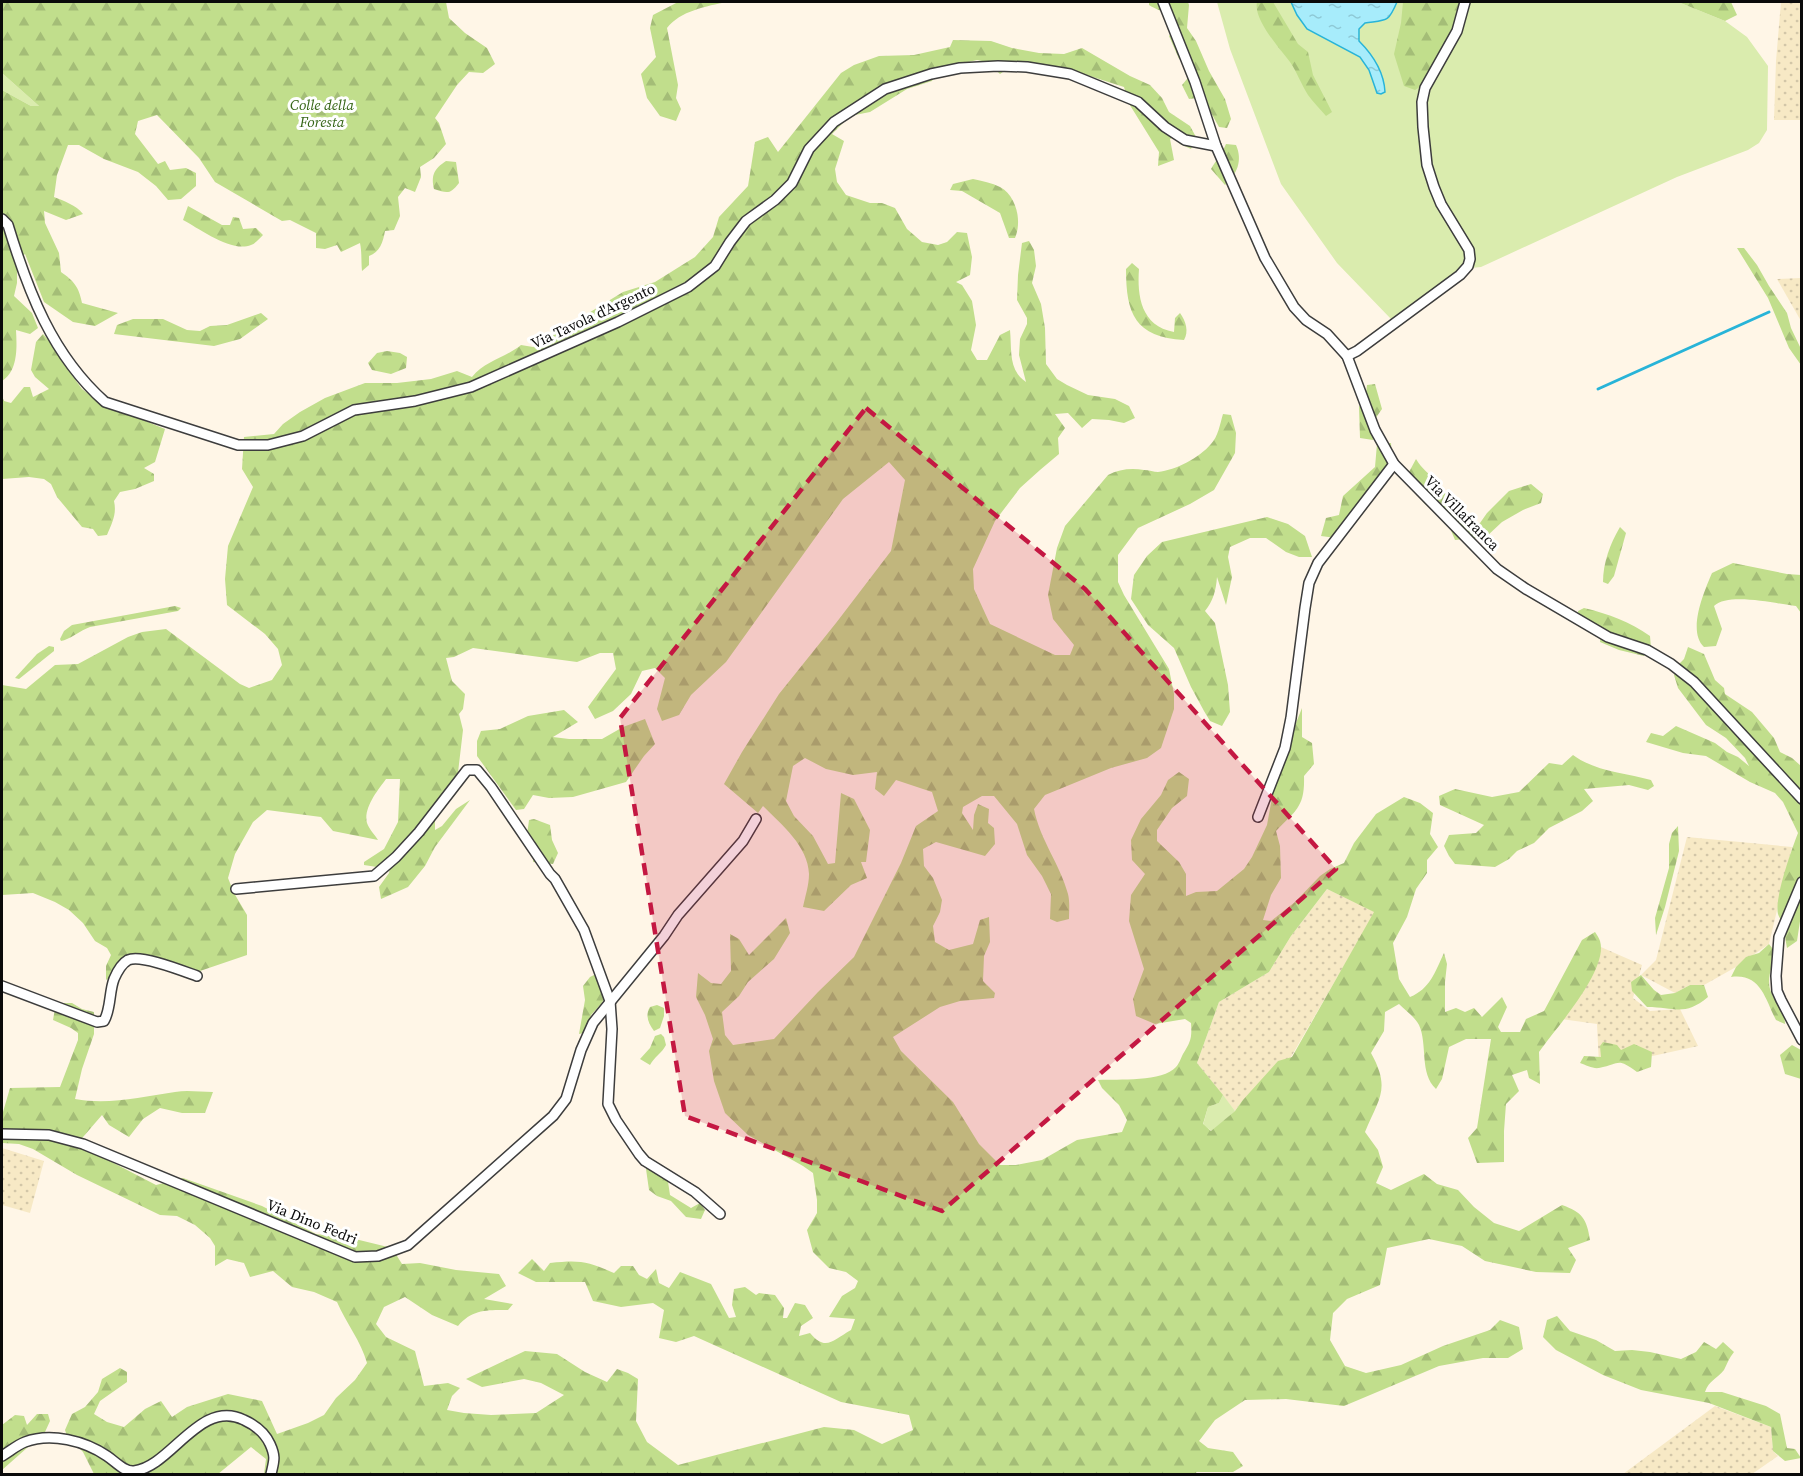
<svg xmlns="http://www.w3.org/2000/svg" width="1803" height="1476" font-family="'Source Serif 4',serif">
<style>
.farmland{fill:url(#farmland-dots)}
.grass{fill:#daecae}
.forest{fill:url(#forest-firs);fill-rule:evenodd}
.water{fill:url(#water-ripples);stroke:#28b4d8;stroke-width:1.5}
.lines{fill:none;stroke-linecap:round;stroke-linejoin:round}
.stream{stroke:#28b4d8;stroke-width:3}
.street-casing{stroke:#3d3d3d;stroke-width:12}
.street{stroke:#fff;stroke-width:9}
.marked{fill:#c41842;fill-opacity:0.2;stroke:#c41842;stroke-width:4.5;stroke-dasharray:12 8;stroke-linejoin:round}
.labels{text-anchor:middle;stroke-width:6;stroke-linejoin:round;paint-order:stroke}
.park-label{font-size:15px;font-style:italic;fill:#366617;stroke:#fff}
.street-label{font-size:15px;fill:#0a0a0a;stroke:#fff}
</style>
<defs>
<pattern id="farmland-dots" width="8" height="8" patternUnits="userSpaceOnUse" patternTransform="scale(1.5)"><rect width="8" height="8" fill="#f7e9c5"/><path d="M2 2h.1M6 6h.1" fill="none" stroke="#d2c6a8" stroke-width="1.8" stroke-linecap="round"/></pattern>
<pattern id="forest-firs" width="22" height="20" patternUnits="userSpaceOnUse" patternTransform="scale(1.5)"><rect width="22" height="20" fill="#c1de8c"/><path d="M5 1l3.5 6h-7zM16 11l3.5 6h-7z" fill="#a4bd77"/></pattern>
<pattern id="water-ripples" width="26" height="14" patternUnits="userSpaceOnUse" patternTransform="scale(1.5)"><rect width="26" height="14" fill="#a7ecfb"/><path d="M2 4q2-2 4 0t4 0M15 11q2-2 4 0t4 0" fill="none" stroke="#8ec9d6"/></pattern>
</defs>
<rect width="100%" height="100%" fill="#fff6e7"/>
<!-- farmland -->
<g class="farmland">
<path d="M1781,2H1801V120H1774L1776,61Z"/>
<path d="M1801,278H1802L1801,321L1777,279Z"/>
<path d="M1687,837L1792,847L1769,944L1736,967L1704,985H1690L1675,993L1641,975L1656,960Z"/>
<path d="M1327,889L1375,912L1291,1057L1242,1101L1235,1111L1197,1063L1219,1002L1269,972L1291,936Z"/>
<path d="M1594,944L1642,965L1633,998L1650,1011L1680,1009L1698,1046L1648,1057L1599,1065L1597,1024L1554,1018Z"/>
<path d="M2,1148L44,1161L30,1213L2,1205Z"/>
<path d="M1715,1406L1771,1427L1773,1451L1778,1456L1752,1474H1623Z"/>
</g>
<!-- grass -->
<g class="grass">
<path d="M1217,2H1678L1725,21L1747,37L1768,66L1767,130L1759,143L1748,150L1677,177L1481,267L1461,269L1391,319L1337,263L1281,184L1230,49Z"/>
<path d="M2,73L39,106H31L2,90Z"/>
<path d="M1223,1095L1235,1111L1212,1131L1203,1125L1208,1107L1219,1103Z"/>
</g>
<!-- forest -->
<g class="forest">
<path d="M2,2H446L449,18L465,33L487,48L495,64L483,73L469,72L457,85L435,118L439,123L446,144L434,158L420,167L421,177L415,192L405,188L398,197L400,216L394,230L385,231C383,242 380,252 369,256V265L362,271C361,262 362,252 360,243L341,252L337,245L325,249L316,248V233L290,220L282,221L215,182L199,158L157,115L138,121L135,134L158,164L165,161L170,170L186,168L196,173V186L181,199L168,200L156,186L138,172L104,159L79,145H68L57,175L54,197C64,201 76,205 83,214L66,220L44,211L45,223L59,253L61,272C74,281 79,287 82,303L118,313L95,326L73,322L44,302L25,254L17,261V283L14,296L32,313L38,328L30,334L16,330C17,348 18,371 2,381V90L31,106H39L2,73Z"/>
<path d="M678,2H727C707,6 680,11 667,28L678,85L676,98L681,109L676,121L660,116L647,98L641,74L656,57L650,28L653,15Z"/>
<path d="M1149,2H1188L1189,5L1187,28L1196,41L1209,71L1225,99L1231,119L1227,128L1219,127L1210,111L1206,97L1189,99L1182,85L1192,73L1193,64L1187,53L1179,59L1169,36L1178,24C1167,10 1162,13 1149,5Z"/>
<path d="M1257,2H1273L1298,44L1308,52L1313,75L1332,112L1326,116C1320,109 1313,102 1308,95C1301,84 1297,72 1290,62C1280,49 1253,19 1257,2Z"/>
<path d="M1403,2H1464L1454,32L1426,83L1415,90L1404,86L1394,54L1401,23Z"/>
<path d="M1678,2H1731L1737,15L1725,21Z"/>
<path d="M953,40L991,41L1012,48L1039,53L1064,54L1082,48L1130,76L1150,85L1162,98L1169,112L1190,126L1196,137L1191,149L1180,144L1175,136L1170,139L1174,160L1158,166L1159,152L1128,102L1124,87L1065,68L1019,63L1013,65L1000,74L987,62L977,60L939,69L932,81L907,89L870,112L850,116L832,134L844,141L835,169L837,182L846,195L870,203H882L895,208L907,229L922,242L938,245L947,242L957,232L967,233L972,257L970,275L956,282L962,285L972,301L976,325L971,350L977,360H987L1000,335L1010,330C1012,350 1008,370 1026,382L1019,355L1020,339L1027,324V318L1017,300L1018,275L1022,243L1029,241L1034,250L1036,266L1032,283L1041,304L1045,328L1046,364L1057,379L1067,385L1088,395L1115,399L1129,406L1135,418L1124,423L1109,420L1092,419L1082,428L1068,413L1055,414L1065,428L1058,438L1059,454L1040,470L1020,488L995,521L973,569L974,589L990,624L1055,655H1070L1074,645L1053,619L1048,595L1057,548L1065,526L1108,475C1119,469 1132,468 1144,470C1149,470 1154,472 1158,472C1176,470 1199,458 1211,444C1218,437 1220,424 1223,414L1231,415L1236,433L1235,453L1214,490L1190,504L1138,528L1118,555V582L1124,595L1169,669L1174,694V709L1161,748L1147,758L1111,768L1045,795L1034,809C1040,840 1060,864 1068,894C1070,902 1069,911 1069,919L1057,922L1050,919L1051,894L1042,876L1027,855L1017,824L994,796H982L963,807L962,813L973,830L974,815L978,804L989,809L988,823L994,828L995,844L985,856L936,842L923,849L924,866L933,878L942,900L940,912L933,926L935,942L949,950L973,944L980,920L989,917L990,942L984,956L983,981L995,993L994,998L960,1001L940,1007L893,1037L901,1051L953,1102L979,1144L1000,1165H1016L1042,1160L1077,1140L1122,1132L1127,1120L1119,1105L1102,1088L1098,1080C1118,1079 1163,1082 1176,1067C1179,1064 1181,1058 1183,1054C1191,1041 1192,1038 1191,1023L1185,1019L1155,1024L1136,1016L1133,999L1144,969L1129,921L1131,895L1145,874L1132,860L1131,840L1141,819L1161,795L1168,780L1179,772L1189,779L1187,796L1172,808L1157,830V841L1179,862L1186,874V896L1196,892L1217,891L1244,869L1252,857L1267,825L1274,787L1290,738L1302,708V737L1312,743L1314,764L1304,776C1305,807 1296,810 1276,831L1280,846L1281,878L1271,895L1263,920L1271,921L1295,902L1320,876L1330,869L1344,863L1354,843L1376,814L1404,797L1420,803L1433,813L1430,834L1438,847L1427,860V873L1416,889L1407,917L1393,943L1399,979L1410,997C1430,989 1435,972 1444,953L1447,964L1445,982V1012L1456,1008L1465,1012L1474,1008L1482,1017L1502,997L1507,1007L1498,1027L1501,1032H1520L1526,1019L1544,1011L1582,940L1595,932C1597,935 1599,938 1600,941C1609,970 1555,1029 1539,1052L1540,1084L1529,1078L1527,1070L1512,1075L1519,1091L1506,1104L1504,1131V1162L1477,1163L1468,1138L1477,1128L1491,1039H1466L1449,1047L1442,1079L1436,1089C1419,1073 1428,1045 1419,1025C1415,1017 1405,1010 1399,1004L1385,1012L1384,1031L1371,1053C1391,1089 1379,1098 1365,1132L1378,1150L1383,1167L1376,1183L1391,1190L1424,1174L1437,1184L1458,1190L1474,1207L1494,1223L1519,1231L1562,1205C1582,1212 1587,1219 1590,1240L1568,1248L1576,1260L1570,1273L1536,1272L1485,1261L1462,1246L1429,1239L1387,1248L1380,1285L1347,1299L1333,1313L1330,1340L1345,1366L1366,1373L1401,1365L1443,1346L1490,1330L1500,1320L1519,1327L1523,1349L1508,1358H1483L1439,1366L1344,1406L1286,1399L1245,1400L1215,1420L1199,1441L1208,1448L1233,1452L1243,1466L1233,1472H1197L1194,1474H264L266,1459L251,1447L218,1474H94L83,1452L67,1436L65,1430L72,1414L85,1407L98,1392L102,1379L120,1368L127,1372V1382L100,1401L94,1414L107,1422L124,1427L145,1409L161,1401L172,1417L187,1407L228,1394L262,1401L277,1434L308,1423L324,1415L336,1398L355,1380L367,1363C361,1341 346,1323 337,1302L314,1292L292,1287L273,1271L250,1277L244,1263L227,1259L215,1266V1246L210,1238L195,1225L177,1216L160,1215L77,1175L33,1149L19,1144L2,1143V1113L3,1112L10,1088L60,1087L78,1040V1033L71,1028L53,1020L56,1003H72L82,1009L94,1012V1034L82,1069L75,1099C109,1105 141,1097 175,1092C187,1090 200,1092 213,1092L205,1113H182L160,1108L143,1119L129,1137L109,1125L102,1115L77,1144L156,1185L183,1178L262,1206L316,1234L351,1238L392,1248L402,1264L420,1263L456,1270L499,1274L506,1286L484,1299L513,1304L508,1310C488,1310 472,1309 458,1326L432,1315L405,1297L384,1307L376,1324L386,1337L415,1351L424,1386L448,1383L460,1388L452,1396L447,1410L464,1413L491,1415L536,1413L564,1395L541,1383L524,1379L482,1387L466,1379L525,1351L557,1354L585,1372L607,1382L617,1369L628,1373L638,1379L636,1421L647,1442L678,1465L824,1427L854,1430L882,1444L913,1430L909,1415L841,1402L694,1336L676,1342L659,1338L664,1310L653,1303L621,1307L593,1301L585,1282H536L518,1273L532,1259L544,1271L550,1263C580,1260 586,1261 614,1273L621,1266H633L639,1275L647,1279L656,1269L659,1283L669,1288L680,1272L711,1284L729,1318L736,1317L732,1305L734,1289L745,1287L756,1295L759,1293L775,1295L784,1308L783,1318H787L795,1303L805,1305L813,1318L801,1326L799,1336L810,1333C826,1352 833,1340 851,1330L855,1319L829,1317L842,1296L855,1288L858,1281L846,1272L829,1268L813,1252L807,1230L817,1213V1200L813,1173L803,1166L748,1135L725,1113L714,1081L709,1051L713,1039L705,1015L696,997L698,973L711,983L721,984L731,971L730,934L739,939L749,955L786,918L790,933L774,959L748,982L739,996L722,1012L725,1035L733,1045L774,1039L818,992L854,957L901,863L916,826L938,811L932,792L896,780L884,796L875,789L877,772L853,775L826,769L805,758L793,766L786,801L794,816L813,836L828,864L835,863L841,793L854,799L870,830L866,862H861L867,878L851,885L824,911L803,907C805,897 809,885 809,874C808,846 782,825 763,806L758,813L724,784L742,752L779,694L836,623L891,551L905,480L889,462L843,499L726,662L691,695L679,715L662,721L657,709L665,678L655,668L642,671L631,694L613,711L595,719L588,707L616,669L613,653H600L577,662L473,648L454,657L446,658L452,681L465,694L463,709L459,714L463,730L457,781L435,819V830L442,826L456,809L470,800L435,847L425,866L408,887L381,899L379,887L389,873L391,861L377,867L364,865V862L384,849L398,822L400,779H386C378,790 363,808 367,823C369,829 375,835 378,840L333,831L321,817L267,810L253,822L235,854L228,878L234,893L247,915V955L200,971L140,956L106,980V966L111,955L107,948L95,941L83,923L69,910L55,902L33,893L2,895V685L26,689L55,665L78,664L128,637L142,632L166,629L240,684L249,688L272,680L282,665L278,649L265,634L227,605L225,579L228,546L253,487L242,469L244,437L274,434L283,424L300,412L325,398L365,383H397L431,379L457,371L472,377C485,361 505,358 521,345L533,347L623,292L655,282L695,257L713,237L719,217L748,186L755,142L768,137L778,152L841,73L854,65L879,56L914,55L950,47ZM1327,889L1374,912L1292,1057L1278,1061L1242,1101L1235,1111L1211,1131L1203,1124L1208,1107L1219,1103L1223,1095L1197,1063L1219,1002L1269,972L1291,936Z"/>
<path d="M1226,144L1236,145C1243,161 1237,174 1225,185L1211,169C1216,160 1222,154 1226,144Z"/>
<path d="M446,161L456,162L459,183C450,195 447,193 434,189C431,175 434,169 446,161Z"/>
<path d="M973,179C982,181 992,183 1000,187C1017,196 1022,222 1015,238H1009L1000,213L962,191L950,190L953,184Z"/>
<path d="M188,206L222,225H230L233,217L239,218L243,229L256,228L263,235C260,238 255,244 251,245C232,253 200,229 183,220Z"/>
<path d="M1737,248H1744L1757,265L1769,286L1787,313L1791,328L1801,349V365L1789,348L1768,298Z"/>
<path d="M1132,263L1139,269C1137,296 1141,326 1174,332L1175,318L1180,313C1186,321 1189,332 1184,340C1135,337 1126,314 1126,269Z"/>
<path d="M261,313L268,319L240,339L214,346L114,334L117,325L133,319H163L187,330L200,331L210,326L227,325Z"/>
<path d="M43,334L57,350L61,360L82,389L101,403L165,429L155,462L144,468L154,474V481L135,489L120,492L114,501C117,514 112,523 107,535L98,536L93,529L82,527L57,497L51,484L44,479L29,477L2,479V396L4,401L11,403L24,387H30L33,397L49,389L35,377L31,370L36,342Z"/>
<path d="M387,351L400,353L407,357L406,368L391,374L372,370L368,363L377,353Z"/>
<path d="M1375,384L1382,409L1375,419L1373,440L1360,438L1359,407L1366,394L1367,385Z"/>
<path d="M1391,443L1392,461L1336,538L1321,536L1326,518L1339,515L1343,496L1375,467L1377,444Z"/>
<path d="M1416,459C1422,469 1428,472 1435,481C1448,494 1456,510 1469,522L1480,523L1487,513L1509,491L1531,484L1543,494L1541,503L1523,510L1502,522L1486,537L1455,540L1447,521L1425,504L1418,496L1409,472Z"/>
<path d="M1267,517L1288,524L1305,536L1312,557H1299L1286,552L1266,538H1250L1230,547L1228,557L1232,577L1226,605L1217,577C1216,591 1213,601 1205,611L1215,623L1228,685L1230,712L1222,726L1210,721L1204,711L1191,687L1174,648L1148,625L1131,599L1134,575L1147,556L1162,542Z"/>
<path d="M1620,527L1626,533L1614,576L1608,584L1603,582C1603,563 1610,544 1620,527Z"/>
<path d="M1733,563L1787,574L1801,575V613L1796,606C1776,604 1729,592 1714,606L1722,629L1716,646L1704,647C1687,631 1704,592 1712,573Z"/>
<path d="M175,606L181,608L178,611L90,627C81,630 69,640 61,641L60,639L64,631L72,625Z"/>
<path d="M1584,608C1609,614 1630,622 1650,636L1651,648L1644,656L1619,650L1600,642L1601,634L1578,614V611Z"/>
<path d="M49,646L54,647V651L19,679L15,678L37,654Z"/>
<path d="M1688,647L1704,654L1715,680L1724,688L1725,694L1752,712L1774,738L1780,752L1792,758L1801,766L1802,908L1797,941L1787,948L1785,937L1786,926C1784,923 1779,918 1778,914C1774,899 1792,848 1798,833L1783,802L1775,793L1750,782L1706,756L1683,753L1646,742L1651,733L1663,736L1676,726L1715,743L1727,752L1738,757L1749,766L1745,758L1726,738L1706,725L1678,688L1674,675L1677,666L1684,659Z"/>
<path d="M564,710L578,722L553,737L569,739H602L623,727L645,719L655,744L644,756L626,782L573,797L549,798L533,795L524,809L516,810L477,756V741L481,731L500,729L528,716Z"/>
<path d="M1573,755C1594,771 1625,773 1651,780L1654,786L1648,790L1629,785L1584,789L1593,801L1582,811L1549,828L1534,843L1517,851L1509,859L1495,867L1455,864L1449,856L1444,846L1449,835L1476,833L1484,825L1440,805L1439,796L1455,789L1492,797L1519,792L1549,763L1562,765Z"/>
<path d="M534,819L550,825L552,840L558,853L553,864L533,862L535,841L527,835L529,820Z"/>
<path d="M1678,826L1679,851L1665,907L1656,935L1655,918L1669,868V844L1672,833Z"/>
<path d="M1769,944L1776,953C1772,965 1766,980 1771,992C1775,1003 1785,1011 1785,1024L1776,1020C1765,999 1761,973 1731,977L1736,967L1746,957L1759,953Z"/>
<path d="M594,975L604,981L608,993L601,1004L591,1015L588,1032L579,1034L585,1000L583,986L590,977Z"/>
<path d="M1641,975L1654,990L1661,995L1675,993L1690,985H1704L1708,997C1684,1017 1675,1007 1647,1007L1632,991L1631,982Z"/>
<path d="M657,1005L664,1008V1016L660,1028L654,1031C648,1023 645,1015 650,1007Z"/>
<path d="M661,1034L664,1037L666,1045C662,1053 654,1057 650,1065L640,1059L650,1048L655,1036Z"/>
<path d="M1603,1042L1617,1045L1621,1050L1634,1044L1652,1052L1651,1067L1637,1072C1616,1057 1621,1064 1599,1068C1593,1069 1586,1065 1580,1063L1584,1056L1601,1057L1600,1046Z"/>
<path d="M1792,1045L1801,1050V1079L1785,1074L1780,1055Z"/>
<path d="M648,1165L667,1175L670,1195L691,1208L700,1203L705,1210L701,1219L686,1217L671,1201L657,1196L649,1190L646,1169Z"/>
<path d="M1557,1316L1570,1331L1596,1340L1615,1351L1632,1350L1650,1352L1681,1359L1696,1352L1704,1342L1716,1349L1723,1342L1734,1352C1729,1358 1727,1364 1724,1370C1717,1379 1709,1380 1705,1392H1722L1766,1406L1780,1414L1787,1448L1795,1449L1801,1458L1785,1461L1773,1451L1771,1427L1709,1403L1641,1390L1603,1375L1556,1350L1543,1337L1547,1320Z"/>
<path d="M37,1414H48L50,1421L45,1432L2,1470V1425L15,1415L24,1416L27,1425Z"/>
</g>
<!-- water -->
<path class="water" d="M1291,2H1397C1388,23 1387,20 1365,23L1359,29V41C1373,55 1384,72 1385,92L1381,94L1377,93L1369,70L1360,57L1307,29L1297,15Z"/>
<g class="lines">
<!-- stream -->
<path class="stream" d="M1598,389L1769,312"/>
<defs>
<g id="street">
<path d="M1163,2L1195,82L1216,146L1265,258L1294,307L1306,320L1327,334L1347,356L1375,430L1394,464L1497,569L1526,589L1608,637L1647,650L1671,664L1694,682L1802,799"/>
<path d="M2,219L8,225C28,291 52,355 105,402L238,445H268L303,436L354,410L415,401L471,387L618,322L688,287L715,266L730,242L746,221L775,200L792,183L809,149L834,122L885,89L931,74L960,68L998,66L1027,67L1070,74L1138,102L1165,127L1185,140L1216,146"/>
<path d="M1347,356L1357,351L1460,275L1468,266L1470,259L1469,250L1441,204L1434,187L1427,165L1423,127L1422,102L1425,88L1457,31L1465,2"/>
<path d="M1258,817L1285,748L1291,718L1305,608L1309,583L1318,563L1394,464"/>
<path d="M1802,882L1779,937L1776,976L1777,991L1781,1000L1802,1040"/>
<path d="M236,889L374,876L396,857L419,832L467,770H477L491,787L550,874L555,879L584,930L610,1001L612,1029L608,1104L616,1120L639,1154L645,1161L695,1192L720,1214"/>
<path d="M2,986L97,1022L104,1021C111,1009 109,992 114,979C117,972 121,964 128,960C141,954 183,971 197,976"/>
<path d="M2,1134L49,1135L83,1144L355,1257L378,1256L408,1245L553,1116L566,1099L581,1050L593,1023L664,936L678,915L743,841L756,819"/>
<path d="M2,1456C9,1452 17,1445 25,1442C51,1432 85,1441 107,1456C116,1462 124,1472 134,1471C171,1467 200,1398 244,1420C255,1425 265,1433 270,1444C276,1457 274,1461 271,1474"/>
</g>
</defs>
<!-- street casing -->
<use href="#street" class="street-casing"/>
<!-- street -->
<use href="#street" class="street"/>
</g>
<!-- marked area -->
<path class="marked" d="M866,408L1085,589L1336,869L942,1211L685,1116L620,718Z"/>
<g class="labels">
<!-- park labels -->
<g class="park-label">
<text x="322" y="110">Colle della<tspan x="322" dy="17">Foresta</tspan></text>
</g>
<!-- street labels -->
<g class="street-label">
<text transform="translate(593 316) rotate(-25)" y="5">Via Tavola d'Argento</text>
<text transform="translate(1462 513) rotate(45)" y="5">Via Villafranca</text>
<text transform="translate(312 1222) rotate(22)" y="5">Via Dino Fedri</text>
</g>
</g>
<!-- border -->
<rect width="1803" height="1476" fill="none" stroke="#0a0a0a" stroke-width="6"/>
</svg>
